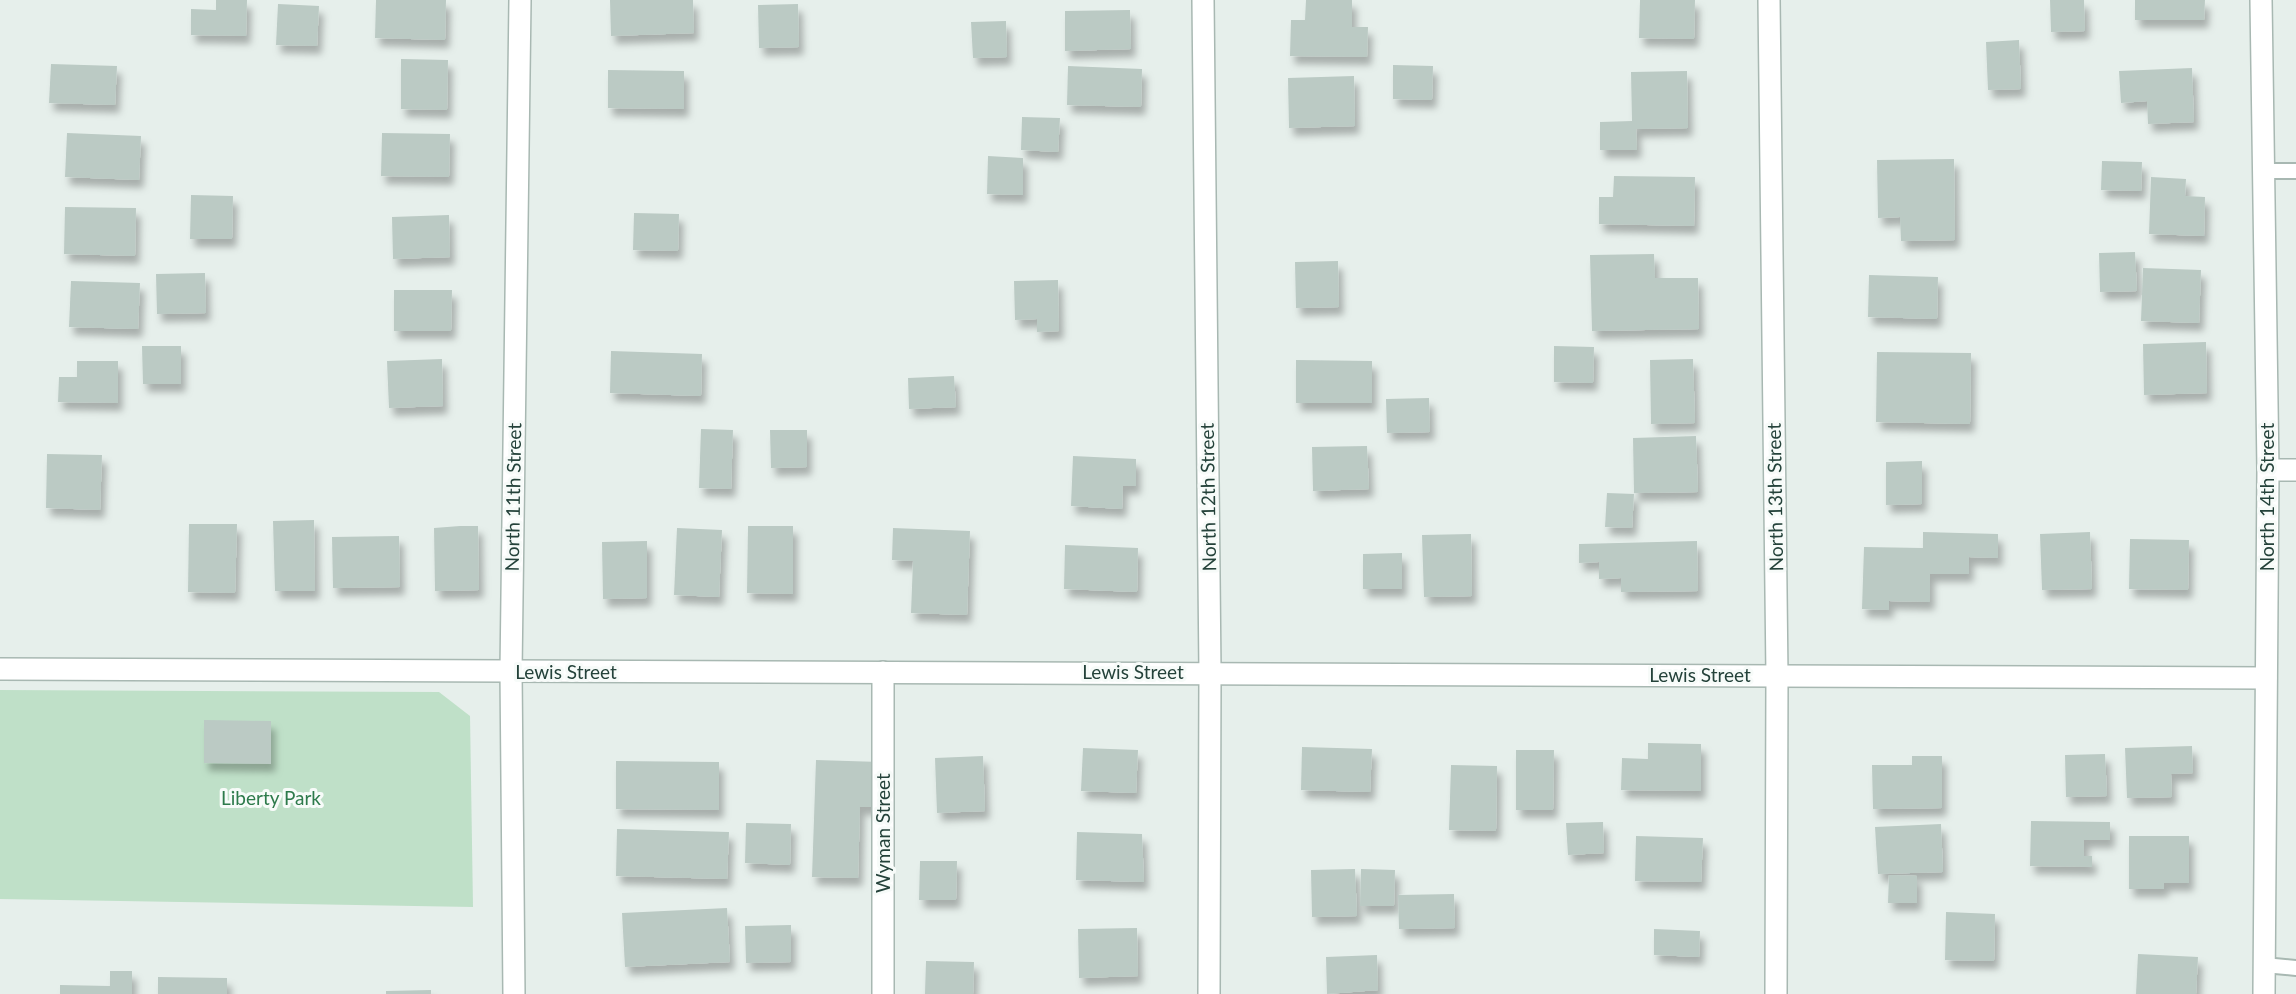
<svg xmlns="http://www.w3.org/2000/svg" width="2296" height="994" font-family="Lato,sans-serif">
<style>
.green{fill:#bfe0c8}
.building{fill:#bbcac4;filter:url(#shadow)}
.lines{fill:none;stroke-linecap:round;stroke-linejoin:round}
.service-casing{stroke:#a8b8b2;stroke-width:18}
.minor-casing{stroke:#a8b8b2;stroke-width:24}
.service{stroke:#fff;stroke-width:14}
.minor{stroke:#fff;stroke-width:21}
.labels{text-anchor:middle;stroke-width:6;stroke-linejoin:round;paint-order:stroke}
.street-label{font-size:19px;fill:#24423a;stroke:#f7fbf9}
.park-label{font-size:19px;fill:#2d7a4b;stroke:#f7fbf9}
</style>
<defs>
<filter id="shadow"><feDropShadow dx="4.5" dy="8" stdDeviation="3.5" flood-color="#0004"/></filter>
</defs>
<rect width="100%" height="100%" fill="#e6efeb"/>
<!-- green -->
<path class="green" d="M0,690L439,692L470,716L473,907L0,899Z"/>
<!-- building -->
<g class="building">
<path d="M216,0H247L246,36L191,35V9L216,10Z"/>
<path d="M376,0H446L445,40L375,38Z"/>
<path d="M610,0H693L694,33L611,36Z"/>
<path d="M1306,0H1352V27H1368L1367,57L1290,56L1291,20H1305Z"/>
<path d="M1640,0H1695L1694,39L1639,38Z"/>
<path d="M2050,0H2084L2085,31L2051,32Z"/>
<path d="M2135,0H2205L2204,20H2135Z"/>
<path d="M278,4L319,6L317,46L276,45Z"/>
<path d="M798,4L799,47L759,48L758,5Z"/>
<path d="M1130,10L1131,49L1065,51V11Z"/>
<path d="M1006,21L1007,57L973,58L971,22Z"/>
<path d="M2019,40L2021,89L1988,90L1986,42Z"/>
<path d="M401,59L448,60L447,110L401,109Z"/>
<path d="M51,64L117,66L115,105L49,103Z"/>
<path d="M1393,65L1433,66L1432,100L1393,99Z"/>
<path d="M1068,66L1142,69L1141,107L1067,105Z"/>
<path d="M2192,68L2194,122L2148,124L2147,101L2121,103L2119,71Z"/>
<path d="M608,70L684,71V109L608,108Z"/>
<path d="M1687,71L1688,128L1636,129L1637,150H1600V122L1632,121L1631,72Z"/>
<path d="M1354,76L1355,126L1289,128L1288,78Z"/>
<path d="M1022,117L1060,118L1058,152L1021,150Z"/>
<path d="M67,133L141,136L139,180L65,177Z"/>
<path d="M382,133L450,134L449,177L381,176Z"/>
<path d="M988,156L1023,158V195L987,194Z"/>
<path d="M1954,159L1955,240L1901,241L1900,217L1878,218L1877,160Z"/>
<path d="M2102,161L2142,162L2141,191L2101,190Z"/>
<path d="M1614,176L1695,177L1694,226L1599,224V197H1613Z"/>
<path d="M2151,177L2186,179L2185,196L2205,197L2204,236L2149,234Z"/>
<path d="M191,195L233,196L232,239H190Z"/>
<path d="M65,207L136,208L135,256L64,254Z"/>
<path d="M634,213L679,214L678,251L633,250Z"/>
<path d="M449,215L450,257L393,259L392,217Z"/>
<path d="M2135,252L2137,291L2100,292L2099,253Z"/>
<path d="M1654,254L1655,278H1698L1699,329L1592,331L1590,255Z"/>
<path d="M1338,261L1339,307L1296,308L1295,262Z"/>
<path d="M2143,268L2201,270L2199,323L2141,321Z"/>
<path d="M205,273L206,313L157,314L156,274Z"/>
<path d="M1869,275L1938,277L1937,319L1868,317Z"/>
<path d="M1058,280L1059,331L1037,332V319L1015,320L1014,281Z"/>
<path d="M71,281L140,283L138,329L69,327Z"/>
<path d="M394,290H452L451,331H394Z"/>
<path d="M2206,342L2207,393L2144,395L2143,344Z"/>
<path d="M142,346H181V384H143Z"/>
<path d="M1554,346L1594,347L1593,383L1554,382Z"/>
<path d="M611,351L702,354L701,396L610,393Z"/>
<path d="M1877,352L1971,353L1970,424L1876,422Z"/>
<path d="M442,359L443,406L389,408L387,361Z"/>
<path d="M1693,359L1695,423L1651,424L1650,360Z"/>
<path d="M1296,360L1372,361V403H1296Z"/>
<path d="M77,361H118V403L58,402L59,377H77Z"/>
<path d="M954,376L956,407L909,409L908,378Z"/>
<path d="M1429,398L1430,432L1387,433L1386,399Z"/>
<path d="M701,429L733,430L731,489L699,488Z"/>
<path d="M770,430H807V467L771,468Z"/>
<path d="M1696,436L1698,492L1634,493L1633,438Z"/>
<path d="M1367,446L1369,489L1313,491L1312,447Z"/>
<path d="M47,454L102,455L100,510L46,508Z"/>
<path d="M1073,456L1136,459V486H1123L1122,509L1071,506Z"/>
<path d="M1922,461V504L1886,505V462Z"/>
<path d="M1607,493L1634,494L1632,528L1605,527Z"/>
<path d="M314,520L315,591H275L273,521Z"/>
<path d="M189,524H237L235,593L188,592Z"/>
<path d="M460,526H478L479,590L435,591L434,528Z"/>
<path d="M748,526H793V594L747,593Z"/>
<path d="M677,528L722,530L719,597L674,595Z"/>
<path d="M893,528L970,531L967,615L911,613L913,561L892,560Z"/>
<path d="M1923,532L1998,534V558L1969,557V574H1930V602L1889,601V610L1862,609L1864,547L1923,548Z"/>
<path d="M2090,532L2092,589L2042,590L2040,534Z"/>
<path d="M1471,534L1472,596L1424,597L1422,535Z"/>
<path d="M399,536L400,587L333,588L332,537Z"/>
<path d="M2130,539L2189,540L2188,590L2129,589Z"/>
<path d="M647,541V598L603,599L602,542Z"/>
<path d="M1697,541L1698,591L1621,592V578L1599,579V562L1579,563V544Z"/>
<path d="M1065,545L1138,548L1137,592L1064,589Z"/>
<path d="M1402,553V589H1363V554Z"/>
<path d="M204,720L271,721V764L204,763Z"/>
<path d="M1648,743L1701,744V791L1621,790L1622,758L1648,759Z"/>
<path d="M2192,746L2193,773L2171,774L2172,797L2127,798L2125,748Z"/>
<path d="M1302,747L1372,749L1370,792L1301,790Z"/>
<path d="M1083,748L1138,750L1136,793L1081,791Z"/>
<path d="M1516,750H1554L1553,810H1516Z"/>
<path d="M2105,754L2107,796L2066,797L2065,755Z"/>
<path d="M983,756L985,811L937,813L935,758Z"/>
<path d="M1912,756H1942V808L1873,809L1872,765H1912Z"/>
<path d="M816,760L880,762L879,807H860L858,878L812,877Z"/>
<path d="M616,761L719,762V810L616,809Z"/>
<path d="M1451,765L1497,766L1496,831L1449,830Z"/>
<path d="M2031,821L2110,822V840H2084V856H2092V867L2030,866Z"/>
<path d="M1603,822L1604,853L1568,855L1566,823Z"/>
<path d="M746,823L791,824L790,865L745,863Z"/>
<path d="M1941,824L1943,872L1878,874L1875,827Z"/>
<path d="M617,829L729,832L727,879L616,876Z"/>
<path d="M1077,832L1142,834L1144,882L1076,880Z"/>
<path d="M1636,836L1703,838L1701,882L1635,881Z"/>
<path d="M2129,836H2189V883H2164V889H2129Z"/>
<path d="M920,861H957L956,900H919Z"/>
<path d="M1355,869L1357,916L1312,917L1311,870Z"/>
<path d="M1361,869L1395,870L1394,906H1360Z"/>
<path d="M1889,875L1917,876V903H1888Z"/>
<path d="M1454,894L1455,928L1399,929L1398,895Z"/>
<path d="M727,908L730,962L625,967L622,913Z"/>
<path d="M1946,912L1995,914L1994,961L1945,960Z"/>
<path d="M791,925V962L746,963L745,926Z"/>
<path d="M1137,928L1138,976L1079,978L1078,929Z"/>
<path d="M1654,929L1700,931L1699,957L1654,955Z"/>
<path d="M2138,954L2198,957L2196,994H2136Z"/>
<path d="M1377,955L1378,990L1327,994L1326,957Z"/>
<path d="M926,961L974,962L973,994H925Z"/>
<path d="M110,971H132V994H60V985L110,986Z"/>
<path d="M158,977L227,978V994H158Z"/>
<path d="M431,990V994H386V991Z"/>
</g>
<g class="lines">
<defs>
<g id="service">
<path d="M2263,171H2296"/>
<path d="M2264,965L2296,968"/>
</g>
<g id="minor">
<path d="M1203,0L1210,672L1209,994"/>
<path d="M1769,0L1777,676L1776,994"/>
<path d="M2261,0L2268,470L2264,994"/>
<path d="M2268,470H2296"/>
<path d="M0,669L2266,678"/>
<path d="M883,672V994"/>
<path d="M514,994L511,671L520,0"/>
</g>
</defs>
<!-- service casing -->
<use href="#service" class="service-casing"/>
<!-- minor casing -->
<use href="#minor" class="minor-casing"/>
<!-- service -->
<use href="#service" class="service"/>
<!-- minor -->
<use href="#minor" class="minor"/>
</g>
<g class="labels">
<!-- street labels -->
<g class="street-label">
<text transform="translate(513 497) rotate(-89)" y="7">North 11th Street</text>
<text transform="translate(1208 497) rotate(-91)" y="7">North 12th Street</text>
<text transform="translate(1775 497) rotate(-91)" y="7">North 13th Street</text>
<text transform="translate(2267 497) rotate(-90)" y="7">North 14th Street</text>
<text x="566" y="679">Lewis Street</text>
<text x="1133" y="679">Lewis Street</text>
<text x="1700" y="682">Lewis Street</text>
<text transform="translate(883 833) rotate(-90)" y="7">Wyman Street</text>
</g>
<!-- park labels -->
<g class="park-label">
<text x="271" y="805">Liberty Park</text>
</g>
</g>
</svg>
